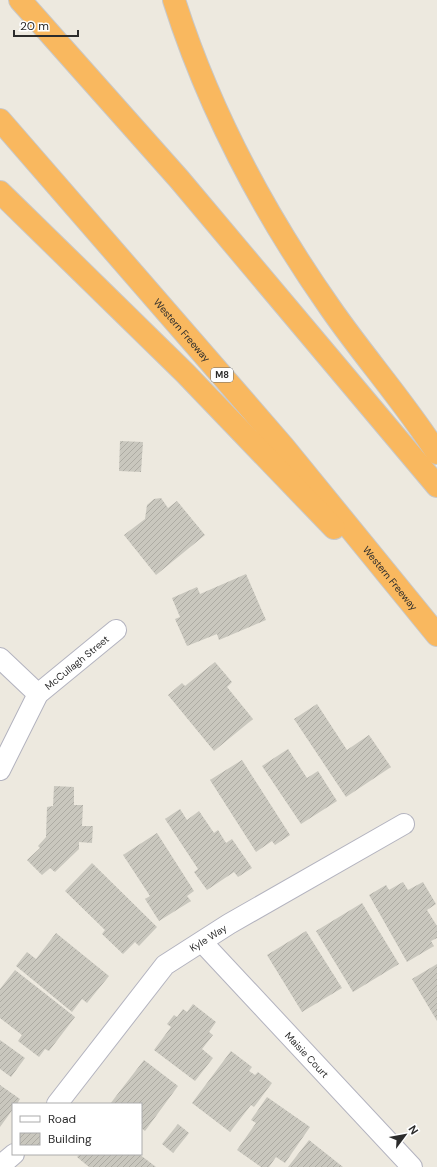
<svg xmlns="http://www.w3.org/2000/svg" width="437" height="1167" font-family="'DM Sans',sans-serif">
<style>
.building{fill:url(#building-hatch)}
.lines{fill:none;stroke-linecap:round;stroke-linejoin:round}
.minor-casing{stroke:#b3b3bf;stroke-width:22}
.motorway-casing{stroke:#c8c8c8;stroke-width:24}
.minor{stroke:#fff;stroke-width:20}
.motorway{stroke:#f9b85f;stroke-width:22}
.labels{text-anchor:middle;stroke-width:4;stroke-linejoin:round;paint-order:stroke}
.shield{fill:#fff;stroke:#6b6b6b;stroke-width:1}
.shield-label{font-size:9px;font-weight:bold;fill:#2c2c2c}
.street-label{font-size:10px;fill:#2c2c2c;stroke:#fff}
</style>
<defs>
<pattern id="building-hatch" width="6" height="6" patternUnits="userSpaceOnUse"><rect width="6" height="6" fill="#c9c7be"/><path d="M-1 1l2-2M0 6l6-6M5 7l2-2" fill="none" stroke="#adaba3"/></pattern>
</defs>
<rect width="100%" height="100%" fill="#ede9df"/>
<!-- building -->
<g class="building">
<path d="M120,441L143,442L141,472L119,471Z"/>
<path d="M161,498L168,508L177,501L205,535L156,575L124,535L145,519L147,505L154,499Z"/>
<path d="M246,574L266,620L219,640L217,634L187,646L175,619L180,617L172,598L197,587L200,594Z"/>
<path d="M215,662L232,682L227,687L253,719L214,751L168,695L182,683L185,686Z"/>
<path d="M317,704L347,750L369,735L391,767L346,797L294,719Z"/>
<path d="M288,749L307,778L318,771L337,801L301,824L262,766Z"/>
<path d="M242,760L290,835L275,845L272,841L256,852L210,780Z"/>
<path d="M54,786L74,787V805H83L82,826H93L92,843L79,842V849L55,872L50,868L42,875L27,860L40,848L38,846L46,837L47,807L53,806Z"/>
<path d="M180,809L187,820L199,811L214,833L218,830L226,843L232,839L252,868L238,877L234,872L207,890L194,872L198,869L165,819Z"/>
<path d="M157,833L194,891L187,896L191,901L159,921L145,899L150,896L123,855Z"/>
<path d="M92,863L157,927L139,946L135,942L123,954L102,934L105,930L65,891Z"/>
<path d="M403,882L408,890L423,882L436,904L427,910L437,926V938L431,941L434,946L407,962L369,895L386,885L389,890Z"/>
<path d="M362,903L399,964L353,992L316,931Z"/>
<path d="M306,931L342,988L302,1012L267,955Z"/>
<path d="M56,933L109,976L87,1003L82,999L72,1012L16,966L27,952L36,959Z"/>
<path d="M437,964V1021L412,979Z"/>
<path d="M15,970L75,1017L49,1051L45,1049L39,1057L18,1041L22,1035L0,1018V989Z"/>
<path d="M193,1004L216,1022L209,1032L213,1035L202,1049L213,1058L195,1081L154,1050L171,1027L167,1024L174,1015L177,1017L183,1009L187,1012Z"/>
<path d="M0,1040L25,1058L11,1077L0,1069Z"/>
<path d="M231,1051L252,1067L249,1071L255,1075L258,1072L272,1083L254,1107L251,1105L230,1132L192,1103Z"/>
<path d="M144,1060L178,1086L145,1131L141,1128V1104H110Z"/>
<path d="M0,1085L20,1099L17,1104H13V1109L0,1127Z"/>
<path d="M267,1097L310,1127L285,1163L276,1157L269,1167H261L237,1150L256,1123L251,1120Z"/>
<path d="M178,1124L189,1133L173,1153L162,1144Z"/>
<path d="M309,1140L343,1167H288Z"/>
<path d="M80,1154H139L156,1167H89L77,1157Z"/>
</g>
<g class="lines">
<defs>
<g id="minor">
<path d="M0,658L38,694"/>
<path id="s1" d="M0,770L38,694L116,630"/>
<path id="s2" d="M202,942L412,1167"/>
<path id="s3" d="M57,1104L165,965L229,924L404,824"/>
<path d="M0,1166L14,1154"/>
</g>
<g id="motorway">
<path d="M20,0L179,179L437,486"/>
<path d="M174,0C209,110 265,215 331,309C365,358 405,403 437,453"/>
<path id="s4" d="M0,120L283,446L437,635"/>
<path d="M0,192L185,373L334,528"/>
</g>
</defs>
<!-- minor casing -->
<use href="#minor" class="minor-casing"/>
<!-- motorway casing -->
<use href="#motorway" class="motorway-casing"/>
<!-- minor -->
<use href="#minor" class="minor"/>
<!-- motorway -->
<use href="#motorway" class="motorway"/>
</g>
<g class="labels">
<!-- shield labels -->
<rect class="shield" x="211" y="368" width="22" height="14" rx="3"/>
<g class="shield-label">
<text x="222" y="378">M8</text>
</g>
<!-- street labels -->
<g class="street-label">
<text dy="4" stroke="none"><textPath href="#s4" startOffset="278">Western Freeway</textPath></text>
<text dy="4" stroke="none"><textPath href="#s4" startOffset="602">Western Freeway</textPath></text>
<text dy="4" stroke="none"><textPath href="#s1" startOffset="135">McCullagh Street</textPath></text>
<text dy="4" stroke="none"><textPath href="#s3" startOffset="227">Kyle Way</textPath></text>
<text dy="4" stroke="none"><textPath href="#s2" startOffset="154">Maisie Court</textPath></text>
</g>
</g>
<!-- legend -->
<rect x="12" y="1103" width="130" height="52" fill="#ffffff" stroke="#ababab"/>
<rect x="20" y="1116" width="20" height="6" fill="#ffffff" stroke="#ababab"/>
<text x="48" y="1123" font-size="12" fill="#2c2c2c">Road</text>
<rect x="20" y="1133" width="20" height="12" fill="url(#building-hatch)" stroke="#ababab"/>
<text x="48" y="1143" font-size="12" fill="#2c2c2c">Building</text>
<!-- north arrow -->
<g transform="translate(405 1135) rotate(58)" stroke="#ffffff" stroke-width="3" paint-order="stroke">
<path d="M0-3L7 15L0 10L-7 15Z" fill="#2c2c2c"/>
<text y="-6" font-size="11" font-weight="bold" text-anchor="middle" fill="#2c2c2c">N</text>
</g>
<!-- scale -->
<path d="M14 30v6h64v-6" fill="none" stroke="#2c2c2c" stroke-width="2"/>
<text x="20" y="30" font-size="12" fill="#2c2c2c" stroke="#ffffff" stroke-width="3" paint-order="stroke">20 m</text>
</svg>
